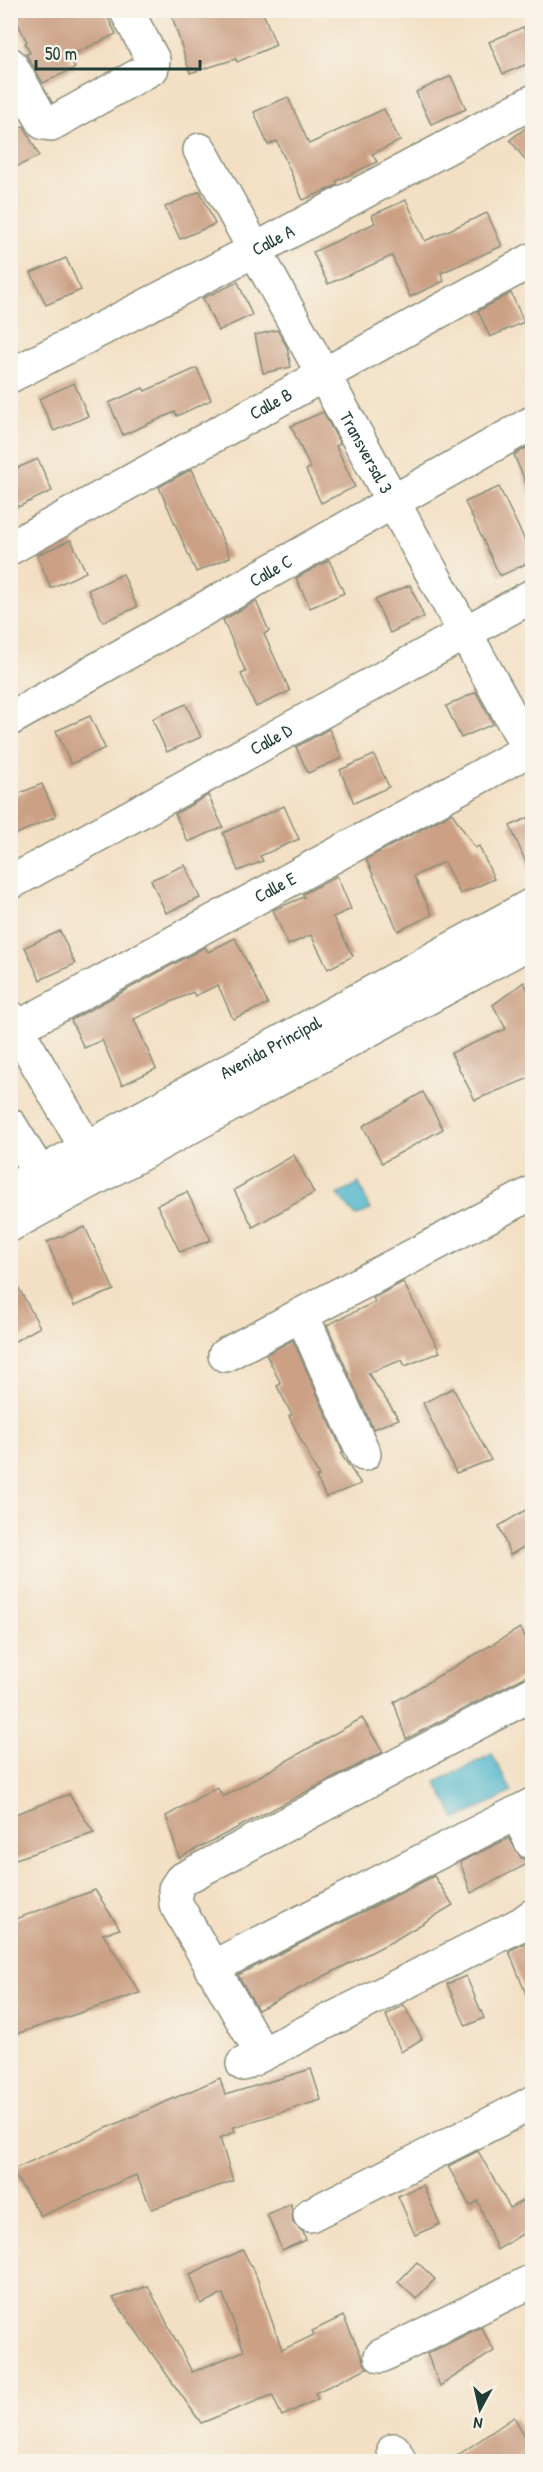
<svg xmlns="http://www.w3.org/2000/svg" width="543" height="2472" font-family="'Patrick Hand',sans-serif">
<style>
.water{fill:#4db5cc;stroke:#367980;stroke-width:1.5}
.building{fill:#cba085}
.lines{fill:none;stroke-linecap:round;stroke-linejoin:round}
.minor-casing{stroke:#898e7c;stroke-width:36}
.minor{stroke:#fff;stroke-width:33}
.labels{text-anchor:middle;stroke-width:6;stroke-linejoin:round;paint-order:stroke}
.street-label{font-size:18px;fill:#1f3d34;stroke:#f7f3e8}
</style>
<rect width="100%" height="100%" fill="#f7f3e8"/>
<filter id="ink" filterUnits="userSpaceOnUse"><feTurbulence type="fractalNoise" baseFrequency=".0167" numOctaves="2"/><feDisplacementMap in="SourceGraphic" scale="12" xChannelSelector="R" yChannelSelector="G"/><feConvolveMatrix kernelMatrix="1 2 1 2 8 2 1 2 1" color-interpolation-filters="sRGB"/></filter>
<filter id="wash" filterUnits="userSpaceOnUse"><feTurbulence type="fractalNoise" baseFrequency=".008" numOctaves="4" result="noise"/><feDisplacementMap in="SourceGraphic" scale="24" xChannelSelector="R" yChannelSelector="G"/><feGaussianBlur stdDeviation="1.35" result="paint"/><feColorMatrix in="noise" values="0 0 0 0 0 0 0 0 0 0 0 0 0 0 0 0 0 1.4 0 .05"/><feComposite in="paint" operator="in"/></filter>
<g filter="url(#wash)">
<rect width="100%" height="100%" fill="#f3dfc3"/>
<!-- water -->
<g class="water">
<path d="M359,1183L370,1210L356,1216L338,1195Z"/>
<path d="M492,1754L512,1792L456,1820L436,1782Z"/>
</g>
<g id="blocks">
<!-- building -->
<g class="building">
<path d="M11,10H104L116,34L69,56L75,68L43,83L26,54L30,53L25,43L27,42Z"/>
<path d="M170,10H262L276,45L237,62L236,59L190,73Z"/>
<path d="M523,27L532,47V62L503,74L489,42Z"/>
<path d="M451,76L466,109L431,124L416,92Z"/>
<path d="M288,97L309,144L384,109L400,141L372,154L377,162L336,181L338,185L303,200L277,141L268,145L254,112Z"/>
<path d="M532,123V169L510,140Z"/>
<path d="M24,126L39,156L10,170V133Z"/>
<path d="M200,191L215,224L180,239L165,207Z"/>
<path d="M406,200L425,241L487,213L502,246L441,273L444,281L410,297L392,256L328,284L313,252L375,223L372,215Z"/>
<path d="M66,258L81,290L46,305L31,273Z"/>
<path d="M238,282L252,315L218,331L203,298Z"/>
<path d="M511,293L524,322L490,337L478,311Z"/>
<path d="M277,330L287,347L291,367L263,373L255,335Z"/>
<path d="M197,368L211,400L177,416L175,412L123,435L109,403L143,388L145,391Z"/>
<path d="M74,383L88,416L54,431L39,399Z"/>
<path d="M323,412L340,444L336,446L355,487L321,503L306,470L310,468L291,426Z"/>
<path d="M532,444V497L514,455Z"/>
<path d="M38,459L52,491L18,507L10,490V471Z"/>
<path d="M192,469L230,557L196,572L159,487Z"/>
<path d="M499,487L532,555V561L500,576L465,502Z"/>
<path d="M71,540L86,572L51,588L37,555Z"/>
<path d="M329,560L344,593L310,608L296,578Z"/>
<path d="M123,574L137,607L103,622L88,590Z"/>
<path d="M410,585L424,617L390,633L375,600Z"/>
<path d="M256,601L269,631L264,634L290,691L256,707L241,674L246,672L223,620Z"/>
<path d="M476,692L493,724L461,738L446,706Z"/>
<path d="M186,704L201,737L167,752L152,719Z"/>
<path d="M90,716L105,748L71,764L56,731Z"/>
<path d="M329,729L342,758L308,773L296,747Z"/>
<path d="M374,755L389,787L354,803L340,770Z"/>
<path d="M42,784L56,816L10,837V797Z"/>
<path d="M208,795L223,827L188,842L175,814Z"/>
<path d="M284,806L299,839L260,856L263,861L238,871L223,833Z"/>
<path d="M452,813L475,848L479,846L494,879L460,894L444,862L414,876L432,915L398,931L366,859Z"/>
<path d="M532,816V876L510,826Z"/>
<path d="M185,865L200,898L166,913L151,880Z"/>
<path d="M337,876L351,909L333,917L353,956L328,969L311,935L288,945L273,910L304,897L303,894Z"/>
<path d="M60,931L75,964L40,980L25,947Z"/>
<path d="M235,938L268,1004L233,1019L218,985L195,996L193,992L134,1019L156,1069L122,1085L102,1040L84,1048L71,1020L205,947L208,952Z"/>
<path d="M524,982L532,998V1077L475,1100L451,1053L506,1029L493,1005Z"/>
<path d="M423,1092L443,1129L382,1163L363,1126Z"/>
<path d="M294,1155L314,1193L253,1227L234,1190Z"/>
<path d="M187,1192L211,1240L180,1252L157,1205Z"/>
<path d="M85,1227L114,1290L74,1306L47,1242Z"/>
<path d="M10,1272L40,1327L10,1344Z"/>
<path d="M403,1282L440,1352L405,1366L402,1360L368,1373L399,1419L373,1429L327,1325L375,1302L373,1298Z"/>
<path d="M293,1340L343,1453L341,1454L361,1484L326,1497L316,1477L319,1476L289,1416L292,1415L277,1386L281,1384L266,1354Z"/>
<path d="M453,1388L491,1460L456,1473L423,1403Z"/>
<path d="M532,1506V1542L510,1555L499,1526Z"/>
<path d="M520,1628L532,1648V1673L406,1739L394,1702Z"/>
<path d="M362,1718L383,1752L179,1858L166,1816L217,1787L223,1797Z"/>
<path d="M69,1794L94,1833L10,1861V1816Z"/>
<path d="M509,1838L521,1858L531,1862L471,1893L460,1862Z"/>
<path d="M434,1876L453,1905L395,1940L258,2010L238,1975Z"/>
<path d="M95,1890L120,1929L103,1934L140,1993L10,2036V1921Z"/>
<path d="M527,1942L532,1951L531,2007L509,1951Z"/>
<path d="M466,1976L484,2018L466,2026L447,1984Z"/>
<path d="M404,2005L422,2039L401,2052L386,2015Z"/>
<path d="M311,2069L321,2100L234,2127L235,2132L220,2138L233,2181L152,2209L136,2175L41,2216L11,2170L220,2078L225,2095Z"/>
<path d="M478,2151L510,2208L532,2195V2228L497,2250L478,2201L470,2206L448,2166Z"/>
<path d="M423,2185L440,2224L415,2235L398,2196Z"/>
<path d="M291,2204L293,2223L303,2232L306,2240L282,2250L267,2214Z"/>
<path d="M243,2250L257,2278L282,2350L314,2335L312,2331L343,2316L367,2368L315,2393L318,2399L282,2416L272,2395L201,2423L113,2298L148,2286L192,2372L244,2351L223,2294L201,2304L190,2274Z"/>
<path d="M417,2262L435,2279L416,2299L398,2282Z"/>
<path d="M481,2327L494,2351L440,2386L427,2354Z"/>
<path d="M514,2417L532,2449L511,2462H448Z"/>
</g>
</g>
</g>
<g filter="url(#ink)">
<use href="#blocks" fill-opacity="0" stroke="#898e7c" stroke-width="1.5"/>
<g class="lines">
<defs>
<g id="minor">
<path d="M10,64L44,123L51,124L152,68L153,60L126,10"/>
<path id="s1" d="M200,150L532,755"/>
<path id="s2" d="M10,376L255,250L532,102"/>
<path id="s3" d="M10,548L532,260"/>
<path id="s4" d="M10,719L532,423"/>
<path id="s5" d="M10,883L532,596"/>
<path d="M10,1017L87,1149"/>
<path id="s6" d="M17,1028L532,748"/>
<path d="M10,1125L40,1174"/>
<path id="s7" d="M10,1190L532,905"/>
<path d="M10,1225L532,941"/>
<path d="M302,1315L364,1454"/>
<path d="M225,1355L532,1193"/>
<path d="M517,1813L532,1843"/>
<path d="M211,1968L532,1805"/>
<path d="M262,2054L176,1904L175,1889L181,1880L532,1694"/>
<path d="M243,2064L521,1924L532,1916"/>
<path d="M310,2215L532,2103"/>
<path d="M381,2356L532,2281"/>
<path d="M394,2450L400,2462"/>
</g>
</defs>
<!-- minor casing -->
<use href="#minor" class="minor-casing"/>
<!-- minor -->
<use href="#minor" class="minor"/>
</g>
</g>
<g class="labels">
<!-- street labels -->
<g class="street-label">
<text dy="6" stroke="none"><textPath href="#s2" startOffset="296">Calle A</textPath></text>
<text dy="6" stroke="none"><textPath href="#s3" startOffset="298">Calle B</textPath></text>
<text dy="6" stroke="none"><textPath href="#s1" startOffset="345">Transversal 3</textPath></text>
<text dy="6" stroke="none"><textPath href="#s4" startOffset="300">Calle C</textPath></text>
<text dy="6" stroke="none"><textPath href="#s5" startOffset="298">Calle D</textPath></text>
<text dy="6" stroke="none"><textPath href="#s6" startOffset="294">Calle E</textPath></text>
<text dy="6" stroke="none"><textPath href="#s7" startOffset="297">Avenida Principal</textPath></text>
</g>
</g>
<!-- margin -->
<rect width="543" height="2472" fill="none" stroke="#f7f3e8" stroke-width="36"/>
<!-- north arrow -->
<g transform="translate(480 2409) rotate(188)" stroke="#f7f3e8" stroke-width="4.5" paint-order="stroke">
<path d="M0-4.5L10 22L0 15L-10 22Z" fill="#1f3d34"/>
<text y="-9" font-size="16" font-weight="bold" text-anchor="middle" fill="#1f3d34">N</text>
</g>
<!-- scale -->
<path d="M36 60v9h164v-9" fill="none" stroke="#1f3d34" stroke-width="3"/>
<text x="45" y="60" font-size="18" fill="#1f3d34" stroke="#f7f3e8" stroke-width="4.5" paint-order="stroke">50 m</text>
</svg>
